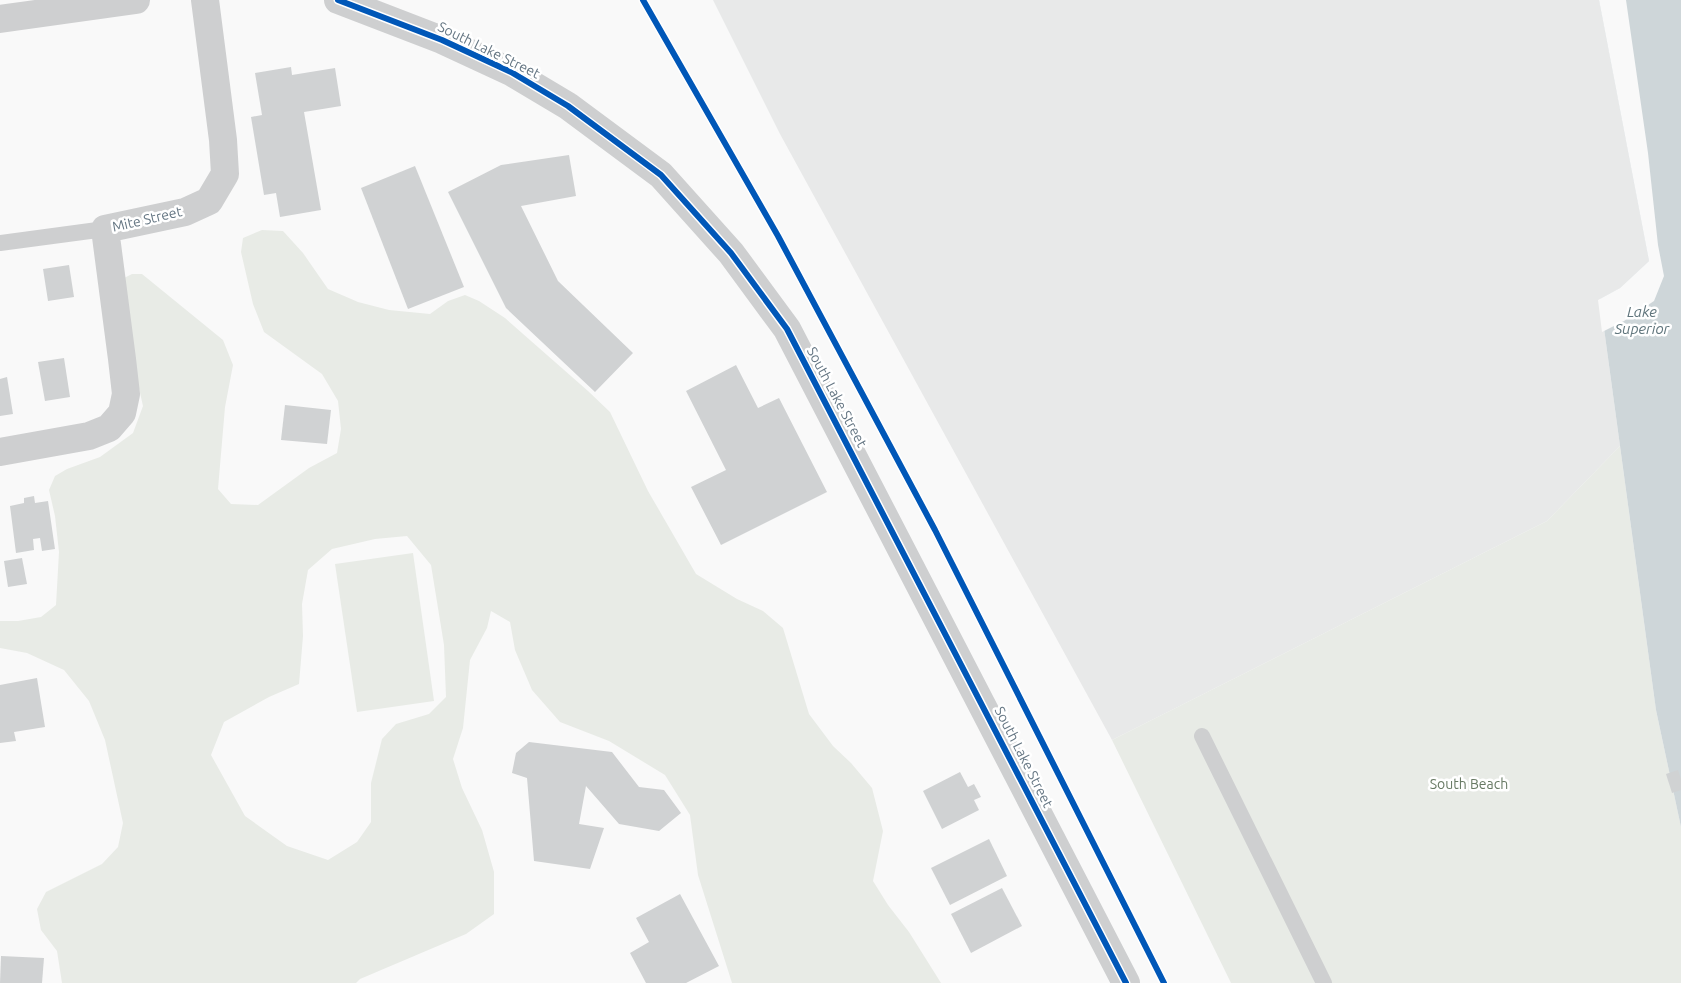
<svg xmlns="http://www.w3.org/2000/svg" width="1681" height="983" font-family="Ubuntu,sans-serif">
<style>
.built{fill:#e8e9e9}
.green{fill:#e8ebe6;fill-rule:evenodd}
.water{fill:#ced6d9}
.pier{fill:#f9f9f9}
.building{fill:#d0d2d3}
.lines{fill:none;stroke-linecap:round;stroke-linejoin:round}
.lane{stroke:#cecfd0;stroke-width:16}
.street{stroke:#cecfd0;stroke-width:28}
.cycleway-casing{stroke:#fff;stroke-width:9}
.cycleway{stroke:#0057b8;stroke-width:6}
.labels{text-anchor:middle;stroke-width:5;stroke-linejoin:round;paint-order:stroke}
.street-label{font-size:14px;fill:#657683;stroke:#fff}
.park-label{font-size:14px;fill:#687a64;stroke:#fff}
.water-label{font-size:15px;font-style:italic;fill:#60757c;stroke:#fff}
</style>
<rect width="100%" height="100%" fill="#f9f9f9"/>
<!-- built -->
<path class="built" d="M713,0H1599L1649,261L1620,288L1600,299L1620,446L1547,521L1112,740L780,134Z"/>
<!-- green -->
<g class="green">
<path d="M262,230L283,231L303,253L328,289L358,302L389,310L430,314L448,301L465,295L479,301L505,318L588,391L610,412L648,491L696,574L737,599L763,611L783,628L809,714L833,746L851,763L872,788L883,831L873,881L888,905L909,932L941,983H732L698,875L690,815L665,775L609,741L560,722L532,690L515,650L510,622L491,611L487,628L470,660L463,728L453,759L462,788L482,830L494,872V914L466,934L360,979L356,983H62L57,951L41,930L37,909L46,892L102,864L118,847L123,823L105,740L89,701L64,670L27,653L0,648V621H18L41,617L56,605L59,552L55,516L49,490L55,476L67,469L100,457L133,433L143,406L132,358L122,279L132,274H142L223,340L233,365L225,407L218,489L231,504L258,505L309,468L337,453L341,429L338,401L322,374L264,332L253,304L241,252L243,238ZM407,536L431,565L444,645L446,697L429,714L396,724L382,739L371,783V822L357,842L328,860L287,846L245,816L211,755L224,722L269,697L299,684L303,636L302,604L308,570L332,549L375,539Z"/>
<path d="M1620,446L1656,710L1681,827V983H1231L1112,740L1547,521Z"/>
<path d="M413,553L434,701L357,712L335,564Z"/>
</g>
<!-- water -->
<path class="water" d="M1599,0H1681V827L1656,710L1600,299L1620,288L1649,261Z"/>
<!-- pier -->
<path class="pier" d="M1599,0H1626L1648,153L1658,245L1664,276L1654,301L1624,321L1602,332L1598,300L1620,288L1649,261Z"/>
<!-- building -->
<g class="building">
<path d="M291,67L292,75L335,68L341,106L304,112L321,210L280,217L276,193L264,195L251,117L262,115L255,73Z"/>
<path d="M569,155L576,196L521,206L558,281L633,353L595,392L506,308L448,192L501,165Z"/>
<path d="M415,166L464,287L408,309L361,188Z"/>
<path d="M69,265L74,297L48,301L43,269Z"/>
<path d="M64,358L70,397L45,401L38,362Z"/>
<path d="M736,365L758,408L779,398L827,492L721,545L691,487L726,470L686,391Z"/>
<path d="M7,377L13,414L0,416V379Z"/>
<path d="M285,405L331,410L327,444L281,440Z"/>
<path d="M34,496L35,503L48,501L55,549L42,551L40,538L33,539L34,550L16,553L10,506L24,503V498Z"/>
<path d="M22,558L27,584L8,587L4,561Z"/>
<path d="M37,678L45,727L14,732L16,741L0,743V685Z"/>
<path d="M529,742L612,752L639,787L664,790L681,813L659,831L619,824L586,786L579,824L604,828L590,869L534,861L527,778L512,773L516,753Z"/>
<path d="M1678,770L1681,779V790L1672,793L1666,774Z"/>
<path d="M960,772L968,787L974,784L981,797L974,800L979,810L942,829L923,791Z"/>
<path d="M989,839L1007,876L950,905L931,868Z"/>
<path d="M1002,888L1022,926L971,953L951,914Z"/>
<path d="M680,894L719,966L686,983H646L630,953L649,942L636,918Z"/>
<path d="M1,956L44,958L42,983H0Z"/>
</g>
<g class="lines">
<!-- lane -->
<g class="lane">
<path d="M0,243L105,229"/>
<path d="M1202,736L1324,983"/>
</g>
<!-- street -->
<g class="street">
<path d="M338,0L442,40L511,72L568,106L661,175L731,253L787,329L1126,983"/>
<path d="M0,19L136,0"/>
<path d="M0,452L89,436L109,428L122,413L126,394L122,359L105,229L185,212L209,201L225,174L223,140L205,0"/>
</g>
<defs>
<g id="cycleway">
<path d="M338,0L442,40L511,72L568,106L661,175L731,253L787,329L1126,983"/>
<path d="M643,0L778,236L935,530L1164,983"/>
</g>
</defs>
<!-- cycleway casing -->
<use href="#cycleway" class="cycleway-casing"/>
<!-- cycleway -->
<use href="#cycleway" class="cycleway"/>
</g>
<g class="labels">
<!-- street labels -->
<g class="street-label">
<text transform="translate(489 50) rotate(26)" y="5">South Lake Street</text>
<text transform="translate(147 219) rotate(-13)" y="5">Mite Street</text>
<text transform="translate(837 397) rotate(62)" y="5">South Lake Street</text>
<text transform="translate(1024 757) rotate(63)" y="5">South Lake Street</text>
</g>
<!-- park labels -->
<g class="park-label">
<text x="1469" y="789">South Beach</text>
</g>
<!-- water labels -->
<g class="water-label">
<text x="1642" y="317">Lake<tspan x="1642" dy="17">Superior</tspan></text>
</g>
</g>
</svg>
